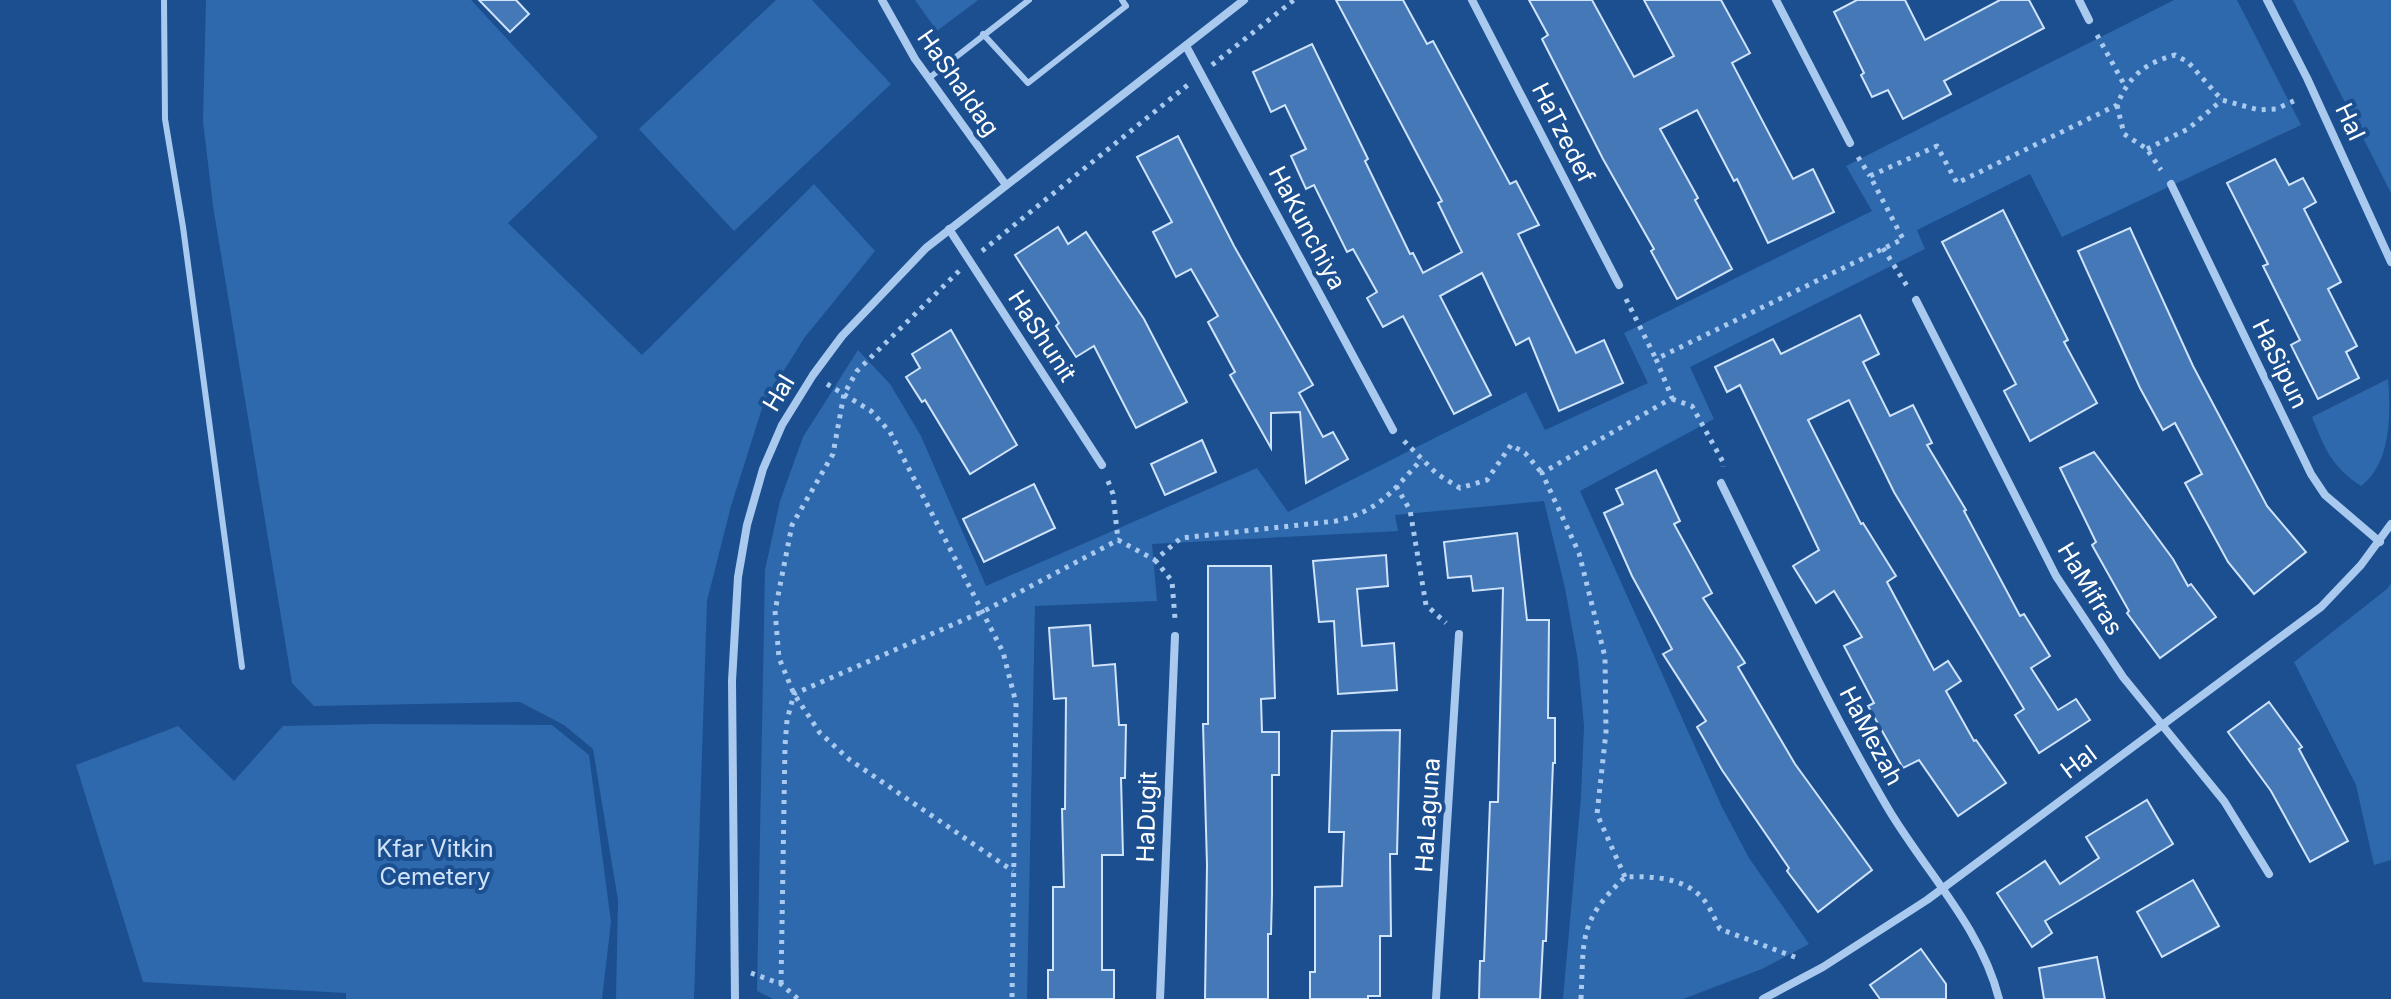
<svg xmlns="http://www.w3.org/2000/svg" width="2391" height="999" font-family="Inter,sans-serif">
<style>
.green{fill:#2e69ad}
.building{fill:#4478b7;stroke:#cfe3fa;stroke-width:2}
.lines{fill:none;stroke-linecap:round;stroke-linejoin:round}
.path{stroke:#a9c9ee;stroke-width:5;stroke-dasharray:4 6;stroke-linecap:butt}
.lane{stroke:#a9c9ee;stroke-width:6}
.street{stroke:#a9c9ee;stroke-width:8}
.labels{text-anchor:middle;stroke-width:8;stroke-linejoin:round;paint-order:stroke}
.street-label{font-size:24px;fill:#fff;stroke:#1b4f8f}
.park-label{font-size:24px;fill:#cfe3fa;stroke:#1b4f8f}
</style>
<rect width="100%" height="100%" fill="#1b4f8f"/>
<!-- green -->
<g class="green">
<path d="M206,0H471L598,137L508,223L642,355L814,184L875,251L805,337L764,402L731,506L707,601L694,999H616L618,900L593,749L564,725L520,702L314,706L292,683L213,206L203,121Z"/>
<path d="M776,0H812L891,84L734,231L639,129Z"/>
<path d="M915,0H978L937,31Z"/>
<path d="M2174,0H2237L2301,125L2062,237L2030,174L1917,230L1925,249L1690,367L1714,419L1580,491L1722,807L1749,858L1809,944L1762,969L1683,999H1563L1581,797L1584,726L1578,661L1565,588L1544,501L1395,515L1398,531L1152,544L1157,601L1035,606L1027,999H773L757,991L765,570L780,501L803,437L858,350L890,384L921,436L986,586L1257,468L1288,512L1526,392L1545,430L1648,383L1624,333L1872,211L1846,166Z"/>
<path d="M2293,0H2391V193Z"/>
<path d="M2388,379C2391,415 2391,464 2361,486C2331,466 2325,449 2312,417Z"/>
<path d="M2391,583V860L2374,865L2356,785L2294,662L2387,589Z"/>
<path d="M374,724L552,725L589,755L611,922L602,999H346V993L143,982L76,765L178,726L234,781L283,726Z"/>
</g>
<!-- building -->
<g class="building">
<path d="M479,0H516L529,14L510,32Z"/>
<path d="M1336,0H1403L1427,44L1433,41L1510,184L1516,181L1539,225L1518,234L1576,353L1604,340L1623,383L1559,411L1529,338L1516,345L1482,273L1440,296L1491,395L1454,414L1403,316L1383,327L1367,298L1377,292L1353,249L1347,252L1314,185L1306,189L1291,156L1306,149L1285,105L1271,112L1253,72L1312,44L1368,159L1365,161L1410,254L1413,253L1423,273L1462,252L1438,203L1442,201Z"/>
<path d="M1529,0H1592L1634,77L1674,56L1644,0H1721L1750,53L1732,63L1793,179L1813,169L1834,212L1768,243L1737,179L1734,181L1697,110L1660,129L1698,198L1695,200L1732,269L1677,299L1651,251L1654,249L1603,159L1542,39L1548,35Z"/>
<path d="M1857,0H1905L1925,40L2000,0H2029L2044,28L1944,81L1951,94L1903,119L1888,90L1872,97L1861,75L1864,73L1834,12Z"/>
<path d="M1178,136L1234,246L1313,385L1299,393L1323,437L1333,432L1348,459L1306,483L1300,412L1271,413V448L1230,375L1235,372L1208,322L1218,316L1191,269L1176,277L1153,232L1172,222L1137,157Z"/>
<path d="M2275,159L2289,185L2303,178L2316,202L2304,209L2341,282L2328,289L2357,346L2346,352L2359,378L2318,399L2291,345L2300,340L2263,266L2268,264L2227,183Z"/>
<path d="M2003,210L2068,340L2064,342L2097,403L2030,441L2004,391L2016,384L1942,242Z"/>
<path d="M1058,227L1068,244L1086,232L1144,319L1187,402L1136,428L1094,346L1076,357L1056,326L1059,323L1015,255Z"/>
<path d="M2130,228L2193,366L2267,506L2306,552L2254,594L2228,562L2185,483L2202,474L2175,423L2163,430L2140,388L2078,251Z"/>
<path d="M1860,315L1879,354L1863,362L1890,416L1913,405L1932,443L1927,445L1966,510L1964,511L2020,616L2024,614L2050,656L2031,668L2058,710L2076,699L2090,720L2039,753L2015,715L2024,709L1894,492L1849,400L1808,420L1861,524L1863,523L1896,576L1887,582L1934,670L1948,661L1961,681L1946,691L1974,741L1976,740L2006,783L1958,816L1919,760L1903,768L1868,706L1874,703L1844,646L1862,637L1834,591L1816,603L1793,566L1819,550L1740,385L1727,392L1715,367L1773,339L1781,354Z"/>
<path d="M951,330L1017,445L970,474L925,400L922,402L906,377L920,368L912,354Z"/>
<path d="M1202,440L1216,472L1165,495L1151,464Z"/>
<path d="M2094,452L2173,559L2188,586L2191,584L2216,617L2160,658L2127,613L2129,611L2092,545L2096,542L2060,468Z"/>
<path d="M1656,470L1680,521L1674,524L1712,593L1703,598L1745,663L1738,667L1795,764L1872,870L1818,912L1787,871L1789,868L1722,770L1697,727L1706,721L1663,654L1672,649L1632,576L1604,513L1623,504L1616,489Z"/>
<path d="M1034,484L1055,528L984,562L963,519Z"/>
<path d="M1517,533L1527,620H1549L1548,718H1555V763H1553L1546,941H1543L1540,999H1479L1480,961H1484L1490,802H1498L1503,588L1473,591L1471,576L1448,578L1444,542Z"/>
<path d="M1386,555L1388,586L1357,589L1362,646L1394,643L1397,690L1338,694L1334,621L1319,622L1313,561Z"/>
<path d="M1208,566H1271L1275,698L1261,699L1262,732H1279V775H1272V894L1271,934H1268V999H1205L1207,865L1203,724H1208Z"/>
<path d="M1090,625L1093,666L1115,664L1119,725H1126L1125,778H1121L1123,855H1102V970H1114V999H1048V970H1053V887H1064L1062,809H1065L1066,698L1054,699L1049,628Z"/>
<path d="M2269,702L2302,747L2299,749L2348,841L2310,862L2271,791L2228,732Z"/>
<path d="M1400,730L1397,854H1390L1391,936H1380V996H1368V999H1310V972H1315V887L1342,886L1344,832H1329L1332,731Z"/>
<path d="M2147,800L2173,844L2045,921L2052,933L2032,947L1997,893L2045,861L2060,884L2099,858L2086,837Z"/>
<path d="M2193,880L2219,926L2162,957L2137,912Z"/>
<path d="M1921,949L1946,984V999H1880L1870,985Z"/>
<path d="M2097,957L2105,999H2044L2039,968Z"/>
</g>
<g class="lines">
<!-- path -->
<g class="path">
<path d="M2097,35L2125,86"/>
<path d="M1212,65L1294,0"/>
<path d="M2117,105L2124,134L2147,149L2161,170"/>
<path d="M2147,149L2188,129L2222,100"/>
<path d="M1858,157L1870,176"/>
<path d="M1883,248L1907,286"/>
<path d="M982,251L1189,84"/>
<path d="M959,271L857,371L844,394L833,454L792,525L775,611L779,658L794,694L820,733L850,760L1013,871"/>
<path d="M1626,299L1656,359"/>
<path d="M827,384L871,411L890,432L1003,652L1016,703L1012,999"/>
<path d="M1672,399L1692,406L1723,462V467"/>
<path d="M1404,441L1437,474L1460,488L1487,480L1511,445L1525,453L1542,473"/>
<path d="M1108,481L1113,494L1118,540"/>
<path d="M1396,486L1410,510L1426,605L1446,623"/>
<path d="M1155,560L1172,581L1175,619"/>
<path d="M1625,877L1597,814L1606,732L1605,657L1579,553L1542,473L1672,398L1656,359L1903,239L1870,176L1937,146L1957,183L2117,105C2129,76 2145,63 2175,55L2188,62L2222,100L2259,110L2276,109L2298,99"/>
<path d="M751,973L781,984L798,999"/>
<path d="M781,984L785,746L787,720L794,694L984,611L1118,540L1155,560L1181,538L1336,521C1380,511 1393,490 1422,459"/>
<path d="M1581,999C1584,938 1578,922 1625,877C1652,876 1685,877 1704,900C1710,907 1715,920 1720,929L1800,959"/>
</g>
<!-- lane -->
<g class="lane">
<path d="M164,0L165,119L183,227L242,667"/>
<path d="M983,34L1028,83L1126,6L1122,0"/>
<path d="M929,78L1029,0"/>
</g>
<!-- street -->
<g class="street">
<path d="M882,0L915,59L1006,185"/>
<path d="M1472,0L1619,285"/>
<path d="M1776,0L1850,143"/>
<path d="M2079,0L2089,20"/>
<path d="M2267,0L2307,78L2391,262"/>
<path d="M1186,46L1393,430"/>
<path d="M2171,184L2311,474L2325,495L2380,542"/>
<path d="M949,229L1102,465"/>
<path d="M1916,300L2056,576L2123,677L2224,801L2269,874"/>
<path d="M1721,483C1774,591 1825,701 1886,805C1923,869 1981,926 1999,999"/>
<path d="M735,999L732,681L738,577L747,525L763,469L782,425L813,375L842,336L926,248L1244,0"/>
<path d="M1160,999L1175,636"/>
<path d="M1436,999L1459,634"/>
<path d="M1763,999L1823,967L1927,900L2321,607L2361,565L2391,524"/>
</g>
</g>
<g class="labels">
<!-- street labels -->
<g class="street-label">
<text transform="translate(958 83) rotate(55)" y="8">HaShaldag</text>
<text transform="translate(2350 122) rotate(65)" y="8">HaI</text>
<text transform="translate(1563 133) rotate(63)" y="8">HaTzedef</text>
<text transform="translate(1307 228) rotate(62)" y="8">HaKunchiya</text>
<text transform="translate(1042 336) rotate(57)" y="8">HaShunit</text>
<text transform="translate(2280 364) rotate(64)" y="8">HaSipun</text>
<text transform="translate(779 393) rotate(-59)" y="8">HaI</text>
<text transform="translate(2090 589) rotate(59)" y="8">HaMifras</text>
<text transform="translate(1871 736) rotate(62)" y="8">HaMezah</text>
<text transform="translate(2079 762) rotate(-37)" y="8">HaI</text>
<text transform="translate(1428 815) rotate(-86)" y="8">HaLaguna</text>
<text transform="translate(1147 817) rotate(-88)" y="8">HaDugit</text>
</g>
<!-- park labels -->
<g class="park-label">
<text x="435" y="857">Kfar Vitkin<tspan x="435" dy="28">Cemetery</tspan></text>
</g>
</g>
</svg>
